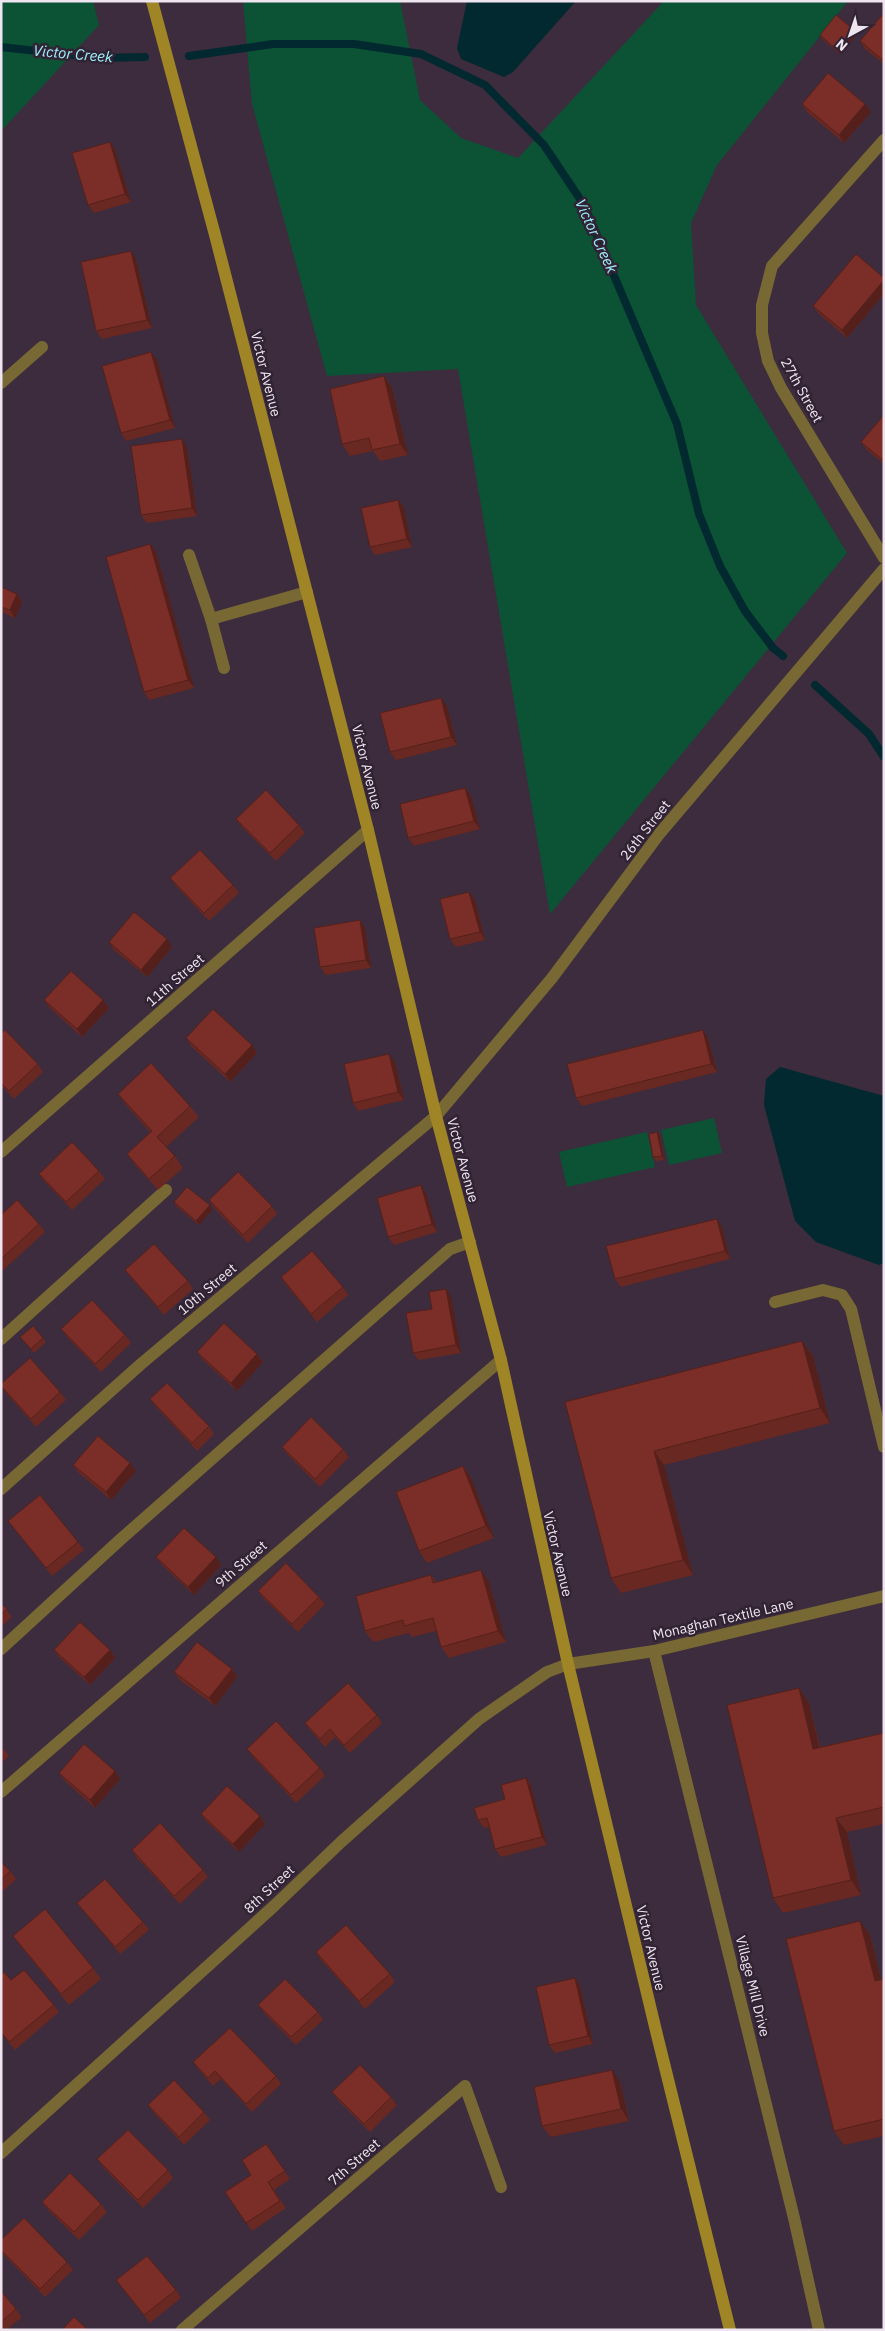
<svg xmlns="http://www.w3.org/2000/svg" width="885" height="2331" font-family="'IBM Plex Sans',sans-serif">
<style>
.green{fill:#0c5336}
.water{fill:#02292f}
.lines{fill:none;stroke-linecap:round;stroke-linejoin:round}
.stream{stroke:#02292f;stroke-width:8}
.lane{stroke:#786833;stroke-width:12}
.street{stroke:#786833;stroke-width:12}
.secondary{stroke:#9f8526;stroke-width:12}
.wall{fill:#692822}
.shaded-wall{fill:#55201b}
.building{fill:#7a2e27;stroke:#55201b}
.labels{text-anchor:middle;stroke-width:5;stroke-linejoin:round;paint-order:stroke}
.street-label{font-size:14px;fill:#efe5f0;stroke:#312333}
.water-label{font-size:15px;font-style:italic;fill:#9df0fd;stroke:#312333}
</style>
<rect width="100%" height="100%" fill="#3c2c3d"/>
<!-- green -->
<g class="green">
<path d="M1,1H93L99,25L1,131Z"/>
<path d="M243,1H400L420,100L461,138L518,158L664,1H848L717,165L691,223L696,305L847,553L550,914L458,369L327,376L252,104Z"/>
<path d="M714,1118L722,1153L669,1165L661,1130Z"/>
<path d="M647,1132L655,1167L567,1187L559,1152Z"/>
</g>
<!-- water -->
<g class="water">
<path d="M467,1H576L513,72L504,77L461,59L457,48Z"/>
<path d="M780,1067L884,1096V1263L879,1265L816,1242L795,1221L764,1105L766,1079Z"/>
</g>
<g class="lines">
<!-- stream -->
<g class="stream">
<path d="M1,47L100,58L145,57"/>
<path d="M189,56L273,44H354L421,54L485,85L544,145L584,205L677,424L699,514L720,566L745,611L773,648L783,656"/>
<path d="M815,685L869,734L884,757"/>
</g>
<!-- lane -->
<g class="lane">
<path d="M189,555L211,619"/>
<path d="M224,668L211,619L307,592"/>
<path d="M775,1302L823,1290L842,1295L851,1309L884,1447"/>
<path d="M1,1339L166,1190"/>
<path d="M1,1649L121,1539L450,1249L470,1242"/>
<path d="M654,1651L794,2218L819,2330"/>
<path d="M568,1664L654,1651L884,1596"/>
</g>
<!-- street -->
<g class="street">
<path d="M884,140L772,266L762,305V333L768,361L781,388L884,558"/>
<path d="M1,383L42,347"/>
<path d="M1,1152L368,830"/>
<path d="M1,1489L141,1364L436,1116L552,978L660,833L884,569"/>
<path d="M1,1792L501,1360"/>
<path d="M1,2153L274,1906L341,1842L479,1719L547,1672L568,1664"/>
<path d="M182,2330L465,2086L501,2187"/>
</g>
<!-- secondary -->
<path class="secondary" d="M152,1L215,235L368,830L436,1116L501,1360L568,1664L657,2035L730,2330"/>
</g>
<!-- wall -->
<g class="wall">
<path d="M884,13V64L865,49L860,41Z"/>
<path d="M857,34L840,54L822,39L820,35Z"/>
<path d="M802,104L871,112L844,143L807,112Z"/>
<path d="M110,142L115,150L131,202L94,213L88,205Z"/>
<path d="M136,259L152,328L102,339L96,331Z"/>
<path d="M884,278V294L847,338L819,314L813,306Z"/>
<path d="M151,352L157,360L175,428L126,441L121,433Z"/>
<path d="M384,376L392,388L408,455L380,461L373,451L350,456L342,444Z"/>
<path d="M884,415V464L867,450L861,442Z"/>
<path d="M187,447L197,516L147,523L141,515Z"/>
<path d="M398,500L404,508L412,547L375,555L370,547Z"/>
<path d="M150,544L156,552L194,688L149,700L144,692Z"/>
<path d="M1,587L17,594L22,602L15,618L1,612Z"/>
<path d="M447,706L457,745L396,760L390,752Z"/>
<path d="M465,788L471,796L480,829L414,846L408,838Z"/>
<path d="M236,819L299,825L305,833L276,861L242,827Z"/>
<path d="M170,878L233,885L239,893L209,921L176,886Z"/>
<path d="M475,900L485,940L456,947L450,939Z"/>
<path d="M360,920L365,928L371,968L326,975L320,967Z"/>
<path d="M109,942L172,947L147,977L114,950Z"/>
<path d="M44,1000L109,1008L82,1037L50,1008Z"/>
<path d="M1,1034L38,1064L43,1072L14,1099L1,1085Z"/>
<path d="M186,1038L257,1053L230,1082L191,1046Z"/>
<path d="M708,1038L717,1072L582,1106L576,1098Z"/>
<path d="M395,1062L404,1100L358,1111L353,1103Z"/>
<path d="M118,1094L190,1106L199,1117L166,1147L175,1156L183,1168L158,1190L135,1165L127,1154L150,1132L126,1105Z"/>
<path d="M657,1132L660,1136L664,1160L656,1161L653,1157Z"/>
<path d="M99,1171L105,1179L72,1210L44,1181L39,1174Z"/>
<path d="M426,1193L437,1232L394,1245L388,1237Z"/>
<path d="M209,1200L272,1206L277,1214L248,1243L214,1208Z"/>
<path d="M174,1202L212,1210L199,1225L177,1207Z"/>
<path d="M1,1215L39,1224L45,1232L1,1272Z"/>
<path d="M722,1227L730,1259L621,1287L615,1279Z"/>
<path d="M125,1270L188,1281L193,1289L164,1315L131,1278Z"/>
<path d="M281,1277L343,1287L348,1295L317,1322L286,1285Z"/>
<path d="M451,1297L461,1353L419,1360L413,1353L432,1309Z"/>
<path d="M61,1329L125,1335L131,1343L101,1372L67,1337Z"/>
<path d="M20,1337L43,1338L46,1342L34,1353Z"/>
<path d="M802,1341L813,1356L830,1423L664,1465L693,1575L621,1593L611,1578L565,1402Z"/>
<path d="M197,1352L257,1354L263,1362L237,1391L203,1360Z"/>
<path d="M1,1386L60,1392L66,1400L36,1427L6,1393Z"/>
<path d="M150,1399L209,1426L214,1434L197,1451L156,1407Z"/>
<path d="M282,1447L343,1449L349,1457L320,1487L288,1455Z"/>
<path d="M130,1463L136,1471L111,1500L79,1473L73,1465Z"/>
<path d="M463,1466L471,1478L494,1538L427,1563L419,1551Z"/>
<path d="M8,1521L78,1542L84,1550L52,1576Z"/>
<path d="M156,1557L221,1565L194,1595L162,1565Z"/>
<path d="M431,1575L436,1582H489L506,1642L449,1658L441,1647L436,1631L412,1637L409,1633L373,1642L365,1631Z"/>
<path d="M258,1591L319,1597L325,1604L298,1632L264,1599Z"/>
<path d="M1,1603L12,1617L1,1627Z"/>
<path d="M54,1650H110L115,1658L90,1685L60,1658Z"/>
<path d="M232,1669L237,1677L215,1706L180,1680L174,1672Z"/>
<path d="M809,1703L820,1747L884,1733V1824L847,1832L861,1895L783,1913L773,1898Z"/>
<path d="M377,1715L382,1723L350,1753L335,1737L325,1747L310,1730L305,1723Z"/>
<path d="M1,1746L9,1756L1,1763Z"/>
<path d="M247,1749L320,1768L325,1776L296,1803L253,1757Z"/>
<path d="M115,1771L120,1779L95,1808L65,1781L59,1773Z"/>
<path d="M526,1778L531,1786L547,1845L501,1857L495,1849L489,1827L484,1828L478,1820L505,1799Z"/>
<path d="M201,1814L260,1816L265,1824L239,1852L207,1822Z"/>
<path d="M132,1850L203,1870L208,1877L180,1904L137,1858Z"/>
<path d="M1,1862L10,1871L16,1879L1,1893Z"/>
<path d="M77,1903L143,1922L149,1930L120,1954L83,1911Z"/>
<path d="M860,1921L870,1935L881,1979H884V2136L844,2145L834,2131Z"/>
<path d="M13,1936L93,1968L101,1979L69,2005L21,1947Z"/>
<path d="M316,1952L390,1974L395,1982L365,2009L321,1960Z"/>
<path d="M1,1975L54,2005L59,2012L15,2050L1,2033Z"/>
<path d="M575,1978L580,1986L593,2044L555,2053L549,2045Z"/>
<path d="M258,2005L318,2012L323,2020L296,2045L264,2013Z"/>
<path d="M193,2062L276,2076L281,2084L252,2112L221,2079L213,2086L199,2070Z"/>
<path d="M620,2082L629,2121L551,2137L542,2126Z"/>
<path d="M332,2092L391,2097L397,2105L370,2132L338,2100Z"/>
<path d="M148,2105L204,2112L210,2120L184,2145L154,2113Z"/>
<path d="M266,2144L290,2179L274,2190L286,2208L252,2231L225,2192L251,2175Z"/>
<path d="M97,2159L168,2170L173,2178L143,2208L103,2167Z"/>
<path d="M42,2202L101,2204L107,2212L79,2240L48,2210Z"/>
<path d="M1,2240L67,2262L73,2270L45,2297L2,2253Z"/>
<path d="M116,2280L176,2290L181,2298L150,2323Z"/>
<path d="M1,2291L22,2317L6,2330H1Z"/>
</g>
<!-- shaded-wall -->
<g class="shaded-wall">
<path d="M854,30L857,34L840,54L837,50Z"/>
<path d="M865,104L871,112L844,143L839,135Z"/>
<path d="M110,142L115,150L131,202L125,194Z"/>
<path d="M131,251L136,259L152,328L147,320Z"/>
<path d="M884,280V294L847,338L842,330Z"/>
<path d="M151,352L157,360L175,428L170,420Z"/>
<path d="M384,376L392,388L408,455L400,444Z"/>
<path d="M182,439L187,447L197,516L192,508Z"/>
<path d="M398,500L404,508L412,547L407,539Z"/>
<path d="M150,544L156,552L194,688L188,680Z"/>
<path d="M17,594L22,602L15,618L10,610Z"/>
<path d="M441,698L447,706L457,745L451,737Z"/>
<path d="M465,788L471,796L480,829L474,821Z"/>
<path d="M469,892L475,900L485,940L480,932Z"/>
<path d="M360,920L365,928L371,968L366,960Z"/>
<path d="M167,939L172,947L147,977L141,970Z"/>
<path d="M103,1000L109,1008L82,1037L77,1029Z"/>
<path d="M703,1030L708,1038L717,1072L711,1064Z"/>
<path d="M252,1045L257,1053L230,1082L225,1074Z"/>
<path d="M389,1054L395,1062L404,1100L398,1092Z"/>
<path d="M657,1132L660,1136L664,1160L662,1156Z"/>
<path d="M421,1185L426,1193L437,1232L432,1224Z"/>
<path d="M210,1205L212,1210L199,1225L196,1221Z"/>
<path d="M717,1219L722,1227L730,1259L725,1251Z"/>
<path d="M446,1289L451,1297L461,1353L456,1345Z"/>
<path d="M802,1341L813,1356L830,1423L820,1408Z"/>
<path d="M257,1354L263,1362L237,1391L231,1383Z"/>
<path d="M654,1451L664,1465L693,1575L683,1560Z"/>
<path d="M130,1463L136,1471L111,1500L106,1492Z"/>
<path d="M463,1466L471,1478L494,1538L486,1526Z"/>
<path d="M216,1557L221,1565L194,1595L188,1587Z"/>
<path d="M481,1570L489,1582L506,1642L498,1631Z"/>
<path d="M110,1650L115,1658L90,1685L84,1677Z"/>
<path d="M232,1669L237,1677L215,1706L209,1698Z"/>
<path d="M799,1688L809,1703L823,1764L813,1749Z"/>
<path d="M115,1771L120,1779L95,1808L90,1800Z"/>
<path d="M526,1778L531,1786L547,1845L542,1837Z"/>
<path d="M260,1816L265,1824L239,1852L233,1844Z"/>
<path d="M836,1818L847,1832L861,1895L851,1880Z"/>
<path d="M860,1921L870,1935L884,1991L875,1981Z"/>
<path d="M575,1978L580,1986L593,2044L588,2036Z"/>
<path d="M612,2070L620,2082L629,2121L621,2109Z"/>
</g>
<!-- building -->
<g class="building">
<path d="M884,13V61L860,41Z"/>
<path d="M836,15L854,30L837,50L820,35Z"/>
<path d="M828,73L865,104L839,135L802,104Z"/>
<path d="M110,142L125,194L88,205L72,153Z"/>
<path d="M131,251L147,320L96,331L81,262Z"/>
<path d="M856,254L884,278V280L842,330L813,306Z"/>
<path d="M151,352L170,420L121,433L102,366Z"/>
<path d="M384,376L400,444L372,450L369,438L342,444L330,389Z"/>
<path d="M884,415V461L861,442Z"/>
<path d="M182,439L192,508L141,515L131,446Z"/>
<path d="M398,500L407,539L370,547L361,508Z"/>
<path d="M150,544L188,680L144,692L106,557Z"/>
<path d="M1,587L17,594L10,610L1,607Z"/>
<path d="M441,698L451,737L390,752L380,713Z"/>
<path d="M465,788L474,821L408,838L400,804Z"/>
<path d="M266,790L299,825L270,853L236,819Z"/>
<path d="M200,850L233,885L204,913L170,878Z"/>
<path d="M469,892L480,932L450,939L440,899Z"/>
<path d="M134,912L167,939L141,970L109,942Z"/>
<path d="M360,920L366,960L320,967L314,928Z"/>
<path d="M71,971L103,1000L77,1029L44,1000Z"/>
<path d="M213,1009L252,1045L225,1074L186,1038Z"/>
<path d="M5,1030L38,1064L9,1091L1,1083V1034Z"/>
<path d="M703,1030L711,1064L576,1098L567,1064Z"/>
<path d="M389,1054L398,1092L353,1103L344,1064Z"/>
<path d="M151,1063L190,1106L157,1137L175,1156L149,1179L127,1154L152,1131L118,1094Z"/>
<path d="M657,1132L662,1156L653,1157L649,1134Z"/>
<path d="M72,1142L99,1171L66,1202L39,1174Z"/>
<path d="M238,1172L272,1206L243,1235L209,1200Z"/>
<path d="M421,1185L432,1224L388,1237L377,1198Z"/>
<path d="M187,1187L210,1205L196,1221L174,1202Z"/>
<path d="M17,1200L39,1224L1,1259V1215Z"/>
<path d="M717,1219L725,1251L615,1279L606,1246Z"/>
<path d="M154,1244L188,1281L158,1307L125,1270Z"/>
<path d="M312,1251L343,1287L311,1314L281,1277Z"/>
<path d="M446,1289L456,1345L413,1353L406,1313L432,1309L429,1292Z"/>
<path d="M92,1300L125,1335L95,1364L61,1329Z"/>
<path d="M224,1323L257,1354L231,1383L197,1352Z"/>
<path d="M33,1326L43,1338L31,1349L20,1337Z"/>
<path d="M802,1341L820,1408L654,1451L683,1560L611,1578L565,1402Z"/>
<path d="M30,1358L60,1392L31,1419L1,1386V1384Z"/>
<path d="M167,1383L209,1426L192,1443L150,1399Z"/>
<path d="M311,1417L343,1449L315,1479L282,1447Z"/>
<path d="M98,1436L130,1463L106,1492L73,1465Z"/>
<path d="M463,1466L486,1526L419,1551L396,1492Z"/>
<path d="M40,1495L78,1542L46,1568L8,1521Z"/>
<path d="M184,1528L216,1557L188,1587L156,1557Z"/>
<path d="M286,1563L319,1597L292,1624L258,1591Z"/>
<path d="M481,1570L498,1631L441,1647L433,1618L404,1626L403,1620L365,1631L356,1596L431,1575L433,1583Z"/>
<path d="M1,1603L7,1609L1,1614Z"/>
<path d="M80,1622L110,1650L84,1677L54,1650Z"/>
<path d="M197,1642L232,1669L209,1698L174,1672Z"/>
<path d="M348,1683L377,1715L344,1745L330,1729L320,1739L305,1723Z"/>
<path d="M799,1688L813,1749L884,1733V1807L836,1818L851,1880L773,1898L727,1705Z"/>
<path d="M276,1721L320,1768L291,1795L247,1749Z"/>
<path d="M84,1744L115,1771L90,1800L59,1773Z"/>
<path d="M526,1778L542,1837L495,1849L487,1818L478,1820L474,1808L505,1799L501,1785Z"/>
<path d="M227,1786L260,1816L233,1844L201,1814Z"/>
<path d="M160,1823L203,1870L174,1896L132,1850Z"/>
<path d="M1,1862L10,1871L1,1880Z"/>
<path d="M105,1879L143,1922L115,1947L77,1903Z"/>
<path d="M45,1909L93,1968L61,1994L13,1936Z"/>
<path d="M860,1921L875,1981L884,1979V2119L834,2131L786,1939Z"/>
<path d="M346,1925L390,1974L359,2001L316,1952Z"/>
<path d="M24,1970L54,2005L9,2042L1,2032V1975L4,1972L11,1980Z"/>
<path d="M575,1978L588,2036L549,2045L536,1987Z"/>
<path d="M285,1979L318,2012L291,2037L258,2005Z"/>
<path d="M230,2028L276,2076L246,2104L215,2071L208,2078L193,2062Z"/>
<path d="M360,2065L391,2097L364,2124L332,2092Z"/>
<path d="M612,2070L621,2109L542,2126L534,2087Z"/>
<path d="M174,2080L204,2112L179,2137L148,2105Z"/>
<path d="M128,2130L168,2170L138,2200L97,2159Z"/>
<path d="M266,2144L285,2171L268,2182L280,2201L246,2223L225,2192L251,2175L242,2160Z"/>
<path d="M70,2173L101,2204L74,2232L42,2202Z"/>
<path d="M24,2218L67,2262L40,2289L1,2250V2240Z"/>
<path d="M147,2256L176,2290L144,2315L116,2280Z"/>
<path d="M1,2291L16,2309L1,2322Z"/>
<path d="M74,2317L88,2330H62Z"/>
</g>
<g class="labels">
<!-- street labels -->
<g class="street-label">
<text transform="translate(266 374) rotate(76)" y="5">Victor Avenue</text>
<text transform="translate(802 390) rotate(61)" y="5">27th Street</text>
<text transform="translate(367 767) rotate(76)" y="5">Victor Avenue</text>
<text transform="translate(645 830) rotate(-52)" y="5">26th Street</text>
<text transform="translate(175 980) rotate(-41)" y="5">11th Street</text>
<text transform="translate(463 1160) rotate(75)" y="5">Victor Avenue</text>
<text transform="translate(207 1289) rotate(-40)" y="5">10th Street</text>
<text transform="translate(558 1554) rotate(77)" y="5">Victor Avenue</text>
<text transform="translate(241 1564) rotate(-41)" y="5">9th Street</text>
<text transform="translate(723 1619) rotate(-13)" y="5">Monaghan Textile Lane</text>
<text transform="translate(269 1889) rotate(-43)" y="5">8th Street</text>
<text transform="translate(651 1948) rotate(77)" y="5">Victor Avenue</text>
<text transform="translate(753 1986) rotate(76)" y="5">Village Mill Drive</text>
<text transform="translate(354 2162) rotate(-41)" y="5">7th Street</text>
</g>
<!-- water labels -->
<g class="water-label">
<text transform="translate(73 54) rotate(5)" y="5">Victor Creek</text>
<text transform="translate(596 236) rotate(65)" y="5">Victor Creek</text>
</g>
</g>
<!-- border -->
<rect width="885" height="2331" fill="none" stroke="#efe5f0" stroke-width="5"/>
<!-- north arrow -->
<g transform="translate(850 35) rotate(220)" stroke="#312333" stroke-width="4" paint-order="stroke">
<path d="M0-4L9 19L0 12L-9 19Z" fill="#efe5f0"/>
<text y="-8" font-size="14" font-weight="bold" text-anchor="middle" fill="#efe5f0">N</text>
</g>
</svg>
